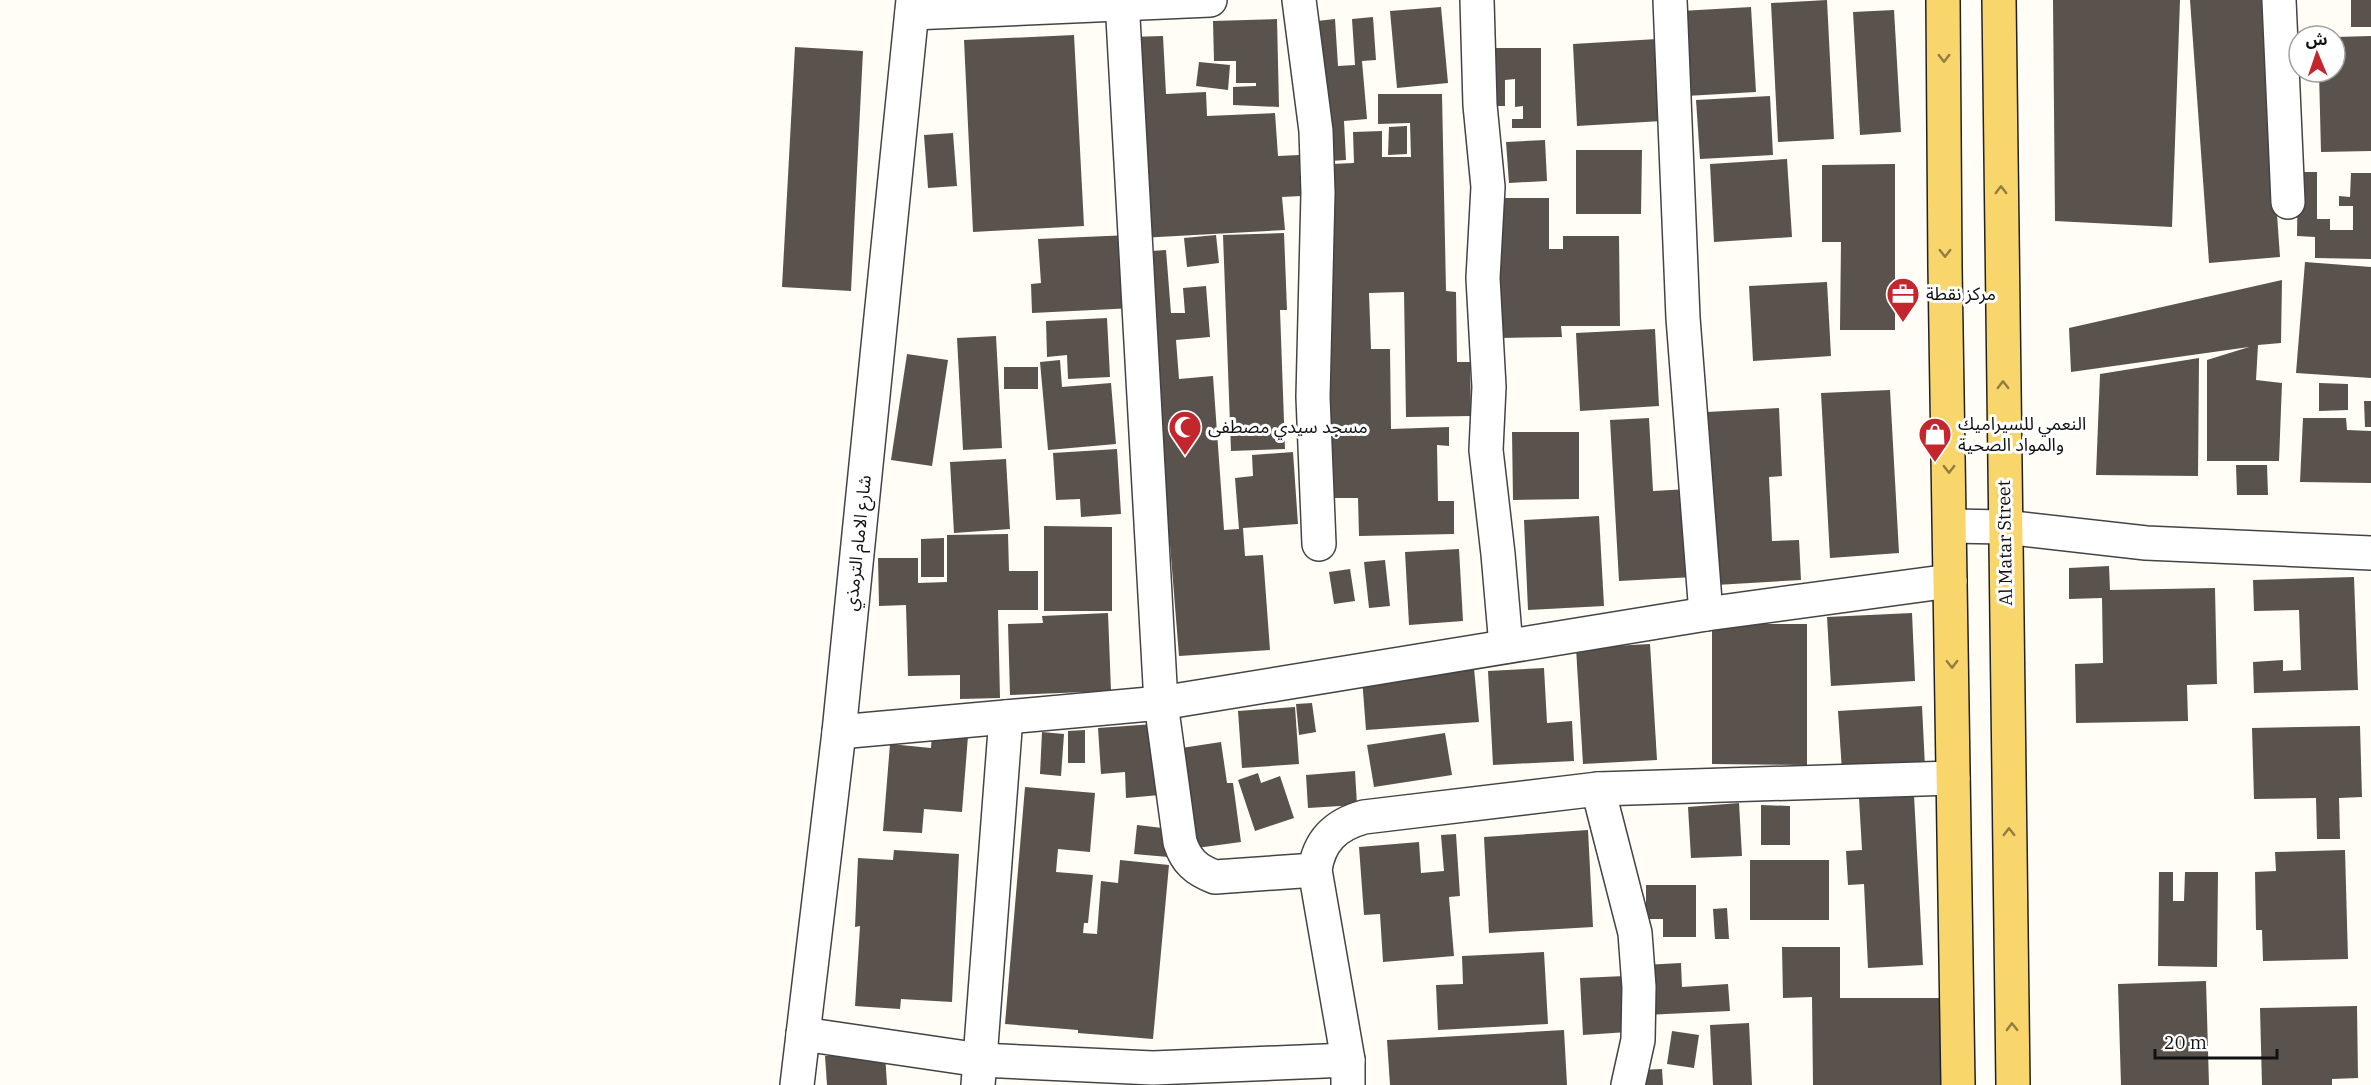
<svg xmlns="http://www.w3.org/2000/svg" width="2371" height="1085" font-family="'IBM Plex Serif','Noto Sans Arabic',serif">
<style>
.building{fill:#5a524d}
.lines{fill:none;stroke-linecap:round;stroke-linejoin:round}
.minor-casing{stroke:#444;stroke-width:36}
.major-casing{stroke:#222;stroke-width:36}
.minor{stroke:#fff;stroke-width:33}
.major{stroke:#f9d66b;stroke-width:33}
.oneway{stroke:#917d42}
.labels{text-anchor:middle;stroke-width:6;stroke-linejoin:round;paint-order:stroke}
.poi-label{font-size:18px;fill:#111;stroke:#fff;text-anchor:start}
.street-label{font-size:18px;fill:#111;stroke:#fff}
</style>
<rect width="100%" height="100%" fill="#fffdf5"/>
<!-- building -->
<g class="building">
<path d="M1827,0L1834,139L1778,142L1771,3Z"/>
<path d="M2053,0H2180L2172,227L2055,221Z"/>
<path d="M2190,0H2262L2280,257L2209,263Z"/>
<rect x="2351" y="0" width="20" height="27"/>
<path d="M1441,7L1448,83L1397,88L1390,11Z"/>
<path d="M1751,7L1756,92L1686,96L1681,11Z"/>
<path d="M1894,10L1901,132L1860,135L1853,12Z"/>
<path d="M1373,17L1376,60L1362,61L1367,119L1344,121L1346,160L1314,162L1308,22L1335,19L1338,66L1355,65L1352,19Z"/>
<path d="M1277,19L1279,107L1233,105V87L1256,86V83H1236V61H1214L1213,21Z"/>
<path d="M1074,35L1084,226L973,232L964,40Z"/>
<path d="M1163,36L1166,94L1206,92L1207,116L1275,113L1278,156L1299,155L1301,196L1282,197L1285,230L1140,238L1129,37Z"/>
<path d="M2371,36V151L2321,152L2319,72H2335V37Z"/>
<path d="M1657,39L1662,121L1577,126L1573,44Z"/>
<path d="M795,47L863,51L851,291L782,287Z"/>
<path d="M1489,48H1541V128H1512V119H1523V106L1515,107V79L1505,80V106H1489Z"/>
<path d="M1199,62L1230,65L1228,90L1196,86Z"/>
<path d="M1378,94H1442L1446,291L1456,292L1457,362H1470L1471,416L1406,417L1404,292L1369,293L1371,349H1390L1391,429L1449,427V446L1437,445L1438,501H1454V534L1359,536L1358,498H1331L1325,203L1332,164L1354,163L1353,132L1382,131V157H1411L1410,123L1378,124Z"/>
<path d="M1770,96L1773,155L1700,159L1696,100Z"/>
<path d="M1407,126V154L1388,155L1389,127Z"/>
<path d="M953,133L957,186L928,188L924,135Z"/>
<path d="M1545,140L1547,181L1509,183L1506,142Z"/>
<path d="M1576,150H1642L1641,214H1576Z"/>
<path d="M1787,159L1792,237L1714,242L1710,164Z"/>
<path d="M1895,164V330H1840L1841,242H1822V165Z"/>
<path d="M2298,172H2317V219H2330V230H2353V206H2339V196L2350,197L2351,173H2371V259L2315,258V237L2297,236Z"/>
<path d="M1498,198H1549V249H1563V236H1619L1620,326H1561L1562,337L1499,338Z"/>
<path d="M1284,233L1287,310H1280L1285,449L1231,451L1223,235Z"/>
<path d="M1130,235L1134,308L1032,313L1031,284L1041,283L1038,239Z"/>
<path d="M1216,235L1219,263L1187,267L1184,238Z"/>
<path d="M1166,250L1171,313H1185L1183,288L1206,286L1210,337L1176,340L1179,379L1213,376L1224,530L1239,529L1235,478L1253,476L1252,455L1293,452L1298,524L1243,528L1245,556L1263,555L1270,650L1179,656L1170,544L1159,545L1136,252Z"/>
<path d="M2305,262L2371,267V378L2296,373Z"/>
<path d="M2282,280L2281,343L2258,345L2256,380L2282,383L2279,461H2207V360L2249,347L2071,372L2069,328Z"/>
<path d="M1827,282L1831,356L1753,361L1749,286Z"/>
<path d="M1107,318L1110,377L1068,379L1067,355L1047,357L1046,321Z"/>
<path d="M1655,329L1659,406L1580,411L1576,333Z"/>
<path d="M996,336L1002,448L963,450L957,338Z"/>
<path d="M907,354L948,360L932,466L891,460Z"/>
<path d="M2199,358L2198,476L2096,475L2100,374Z"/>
<path d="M1060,360L1062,387L1111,383L1116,444L1048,450L1040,362Z"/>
<rect x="1004" y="367" width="34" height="22"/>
<path d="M2319,383L2348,384V410L2319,411Z"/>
<path d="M1890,390L1899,553L1830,558L1821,393Z"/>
<path d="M2364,401H2371V427H2365Z"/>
<path d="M1779,408L1782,476L1769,477L1772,541L1799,540L1801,580L1716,585L1707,412Z"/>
<path d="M1649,418L1653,491L1689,489L1694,577L1619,581L1610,420Z"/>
<path d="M2303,418H2346L2347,430L2371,431V483L2300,482Z"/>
<path d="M1512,432H1579V499L1513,500Z"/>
<path d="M1117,449L1121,514L1081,517L1080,499L1056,500L1053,453Z"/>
<path d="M1006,459L1010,529L954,533L950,462Z"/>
<path d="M2236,465H2267L2268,495H2237Z"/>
<path d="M1599,516L1604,606L1528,610L1524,520Z"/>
<path d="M1044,526L1112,527V611H1044Z"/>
<path d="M1008,534L1009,571H1038V610H998L1000,698L960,699V675L908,676L906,605L879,606L878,558H918V583L947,582V535Z"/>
<path d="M944,538V577H921V539Z"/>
<path d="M1459,549L1463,621L1409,625L1405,552Z"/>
<path d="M1385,560L1390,606L1369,608L1364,562Z"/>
<path d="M2109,566L2110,590L2215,588L2217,684L2187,685L2188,721L2076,723L2075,664L2103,663L2102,598L2069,599V568Z"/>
<path d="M1350,569L1355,601L1334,604L1329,572Z"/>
<path d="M2354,577L2358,690L2254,693L2253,662L2283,660V671L2301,670L2299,610L2254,611L2253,580Z"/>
<path d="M1108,613L1111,691L1010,695L1008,624L1043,623L1042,616Z"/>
<path d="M1912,613L1915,681L1831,686L1827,617Z"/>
<path d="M1712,624H1807V765L1712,764Z"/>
<path d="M1650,644L1657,760L1583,764L1576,648Z"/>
<path d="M1474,668L1479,722L1366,730L1362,678Z"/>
<path d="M1544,668L1547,723L1572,721L1574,761L1493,765L1488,671Z"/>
<path d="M1312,703L1316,732L1299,735L1296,704Z"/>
<path d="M1922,706L1925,767L1842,771L1838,711Z"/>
<path d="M1295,707L1299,764L1242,768L1238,711Z"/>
<path d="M1154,724L1160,795L1126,798L1125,772L1101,774L1098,728Z"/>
<path d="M2360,726L2362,797L2339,798L2340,839H2317L2316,798L2254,799L2252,728Z"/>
<path d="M1085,730V763H1068V731Z"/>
<path d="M1042,732L1064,734L1061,776L1040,774Z"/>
<path d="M932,733L968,736L962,812L924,809L922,833L883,831L890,744L931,748Z"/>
<path d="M1445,733L1452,775L1374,787L1367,745Z"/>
<path d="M1221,742L1227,783H1233L1241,842L1189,849L1175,749Z"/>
<path d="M1355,771L1357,805L1308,808L1306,775Z"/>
<path d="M1258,773L1261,783L1280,776L1294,818L1255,831L1238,780Z"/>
<path d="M1025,787L1095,793L1090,852L1058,849L1056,872L1093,875L1088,923H1084L1083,933L1097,934L1101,881L1118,883L1120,860L1169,865L1153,1039L1078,1033V1030L1005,1024Z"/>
<path d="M1914,795L1923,965L1868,968L1864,884L1848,885L1846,851L1862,850L1859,798Z"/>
<path d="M1739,803L1742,856L1691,858L1688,807Z"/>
<path d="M1761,805L1790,806V845H1761Z"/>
<path d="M1137,825L1171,829L1168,857L1134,854Z"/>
<path d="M1588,830L1593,927L1489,933L1484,837Z"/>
<path d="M1456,834L1460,896L1449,897L1454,956L1383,962L1380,914L1364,915L1359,847L1419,842L1421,873L1444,871L1441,835Z"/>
<path d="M894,850L959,854L952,1002L901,999L900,1009L855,1006L860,926L855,927L858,858L893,860Z"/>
<path d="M2345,850L2348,959L2263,961L2262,930H2256L2255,872L2276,871L2275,852Z"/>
<rect x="1750" y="860" width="79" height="60"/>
<path d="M2159,872H2173V901H2184L2185,872H2218L2217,967L2158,966Z"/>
<path d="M1646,885H1696V937H1663V919H1646Z"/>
<path d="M1727,908L1729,939H1715L1713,909Z"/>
<path d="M1782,947H1840V998H1941V1085H1813L1812,997L1783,998Z"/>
<path d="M1544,952L1548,1024L1438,1030L1436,985L1463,984L1462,956Z"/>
<path d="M1681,963L1682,987L1728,984L1730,1011L1645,1015L1643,965Z"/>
<path d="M1625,976L1628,1032L1583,1035L1580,978Z"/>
<path d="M2206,981L2209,1085H2121L2118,984Z"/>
<path d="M2357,1006L2358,1078L2332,1079V1085H2262L2260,1008Z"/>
<path d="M1749,1023L1752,1085H1713L1710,1025Z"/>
<path d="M1564,1030L1567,1085H1390L1387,1040Z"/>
<path d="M1672,1031L1699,1035L1694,1068L1667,1064Z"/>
<path d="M885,1053L887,1085H827L825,1056Z"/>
<path d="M1662,1069L1663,1085H1642L1641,1070Z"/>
</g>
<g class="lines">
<defs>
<g id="minor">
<path d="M1122,0L1161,703L1180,842C1186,861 1196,870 1215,877L1315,870"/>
<path d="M1299,0L1316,131L1318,193L1313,397L1319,544"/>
<path d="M1477,0L1480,105L1488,187L1483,278L1489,387L1486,450L1498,554L1506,646"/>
<path d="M1670,0L1683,318L1706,614"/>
<path d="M2279,0L2288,202"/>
<path d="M912,13L1210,0"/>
<path d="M1950,526L2005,527L2146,543L2371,553"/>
<path d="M839,732L1161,703L1706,614L1950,581"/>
<path d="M1598,789L1635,933L1639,987L1638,1040L1628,1085"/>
<path d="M803,1034L980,1060L1153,1068L1348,1060"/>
<path d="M797,1085L839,732L913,0"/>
<path d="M978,1085L1006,717"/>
<path d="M1348,1085V1060L1315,870C1319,841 1335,825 1364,817L1598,789L1953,778"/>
</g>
<g id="major">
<path d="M1943,0L1945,267L1958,1085"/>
<path d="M1999,0L2013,1085"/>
</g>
</defs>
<!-- minor casing -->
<use href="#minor" class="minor-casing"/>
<!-- major casing -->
<use href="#major" class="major-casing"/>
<!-- minor -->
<use href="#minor" class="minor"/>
<!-- major -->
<use href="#major" class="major"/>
</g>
<!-- one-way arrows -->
<defs><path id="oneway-chevron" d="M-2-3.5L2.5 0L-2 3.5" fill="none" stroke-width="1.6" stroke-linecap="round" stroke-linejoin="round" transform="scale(1.5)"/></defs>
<g class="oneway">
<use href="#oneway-chevron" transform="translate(1944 58) rotate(90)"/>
<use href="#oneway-chevron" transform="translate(2001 190) rotate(-90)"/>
<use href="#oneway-chevron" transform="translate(1945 253) rotate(90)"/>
<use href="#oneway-chevron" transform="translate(2003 385) rotate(-91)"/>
<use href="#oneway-chevron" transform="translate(1949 469) rotate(89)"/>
<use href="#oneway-chevron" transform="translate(1952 664) rotate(89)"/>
<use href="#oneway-chevron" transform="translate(2009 832) rotate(-91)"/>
<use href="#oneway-chevron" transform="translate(2012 1027) rotate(-91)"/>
</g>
<!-- icons -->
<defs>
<symbol id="office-pin" viewBox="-11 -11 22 30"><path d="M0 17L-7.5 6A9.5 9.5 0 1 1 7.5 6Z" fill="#c4262e" stroke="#fff"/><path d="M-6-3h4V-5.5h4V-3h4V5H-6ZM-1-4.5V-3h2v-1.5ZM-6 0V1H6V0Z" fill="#fff"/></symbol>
<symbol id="mosque-pin" viewBox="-11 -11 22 30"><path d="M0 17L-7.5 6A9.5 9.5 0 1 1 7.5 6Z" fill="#c4262e" stroke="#fff"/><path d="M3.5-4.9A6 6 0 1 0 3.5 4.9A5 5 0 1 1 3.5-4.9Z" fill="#fff"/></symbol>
<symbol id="shop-pin" viewBox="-11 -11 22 30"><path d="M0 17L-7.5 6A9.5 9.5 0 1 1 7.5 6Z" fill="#c4262e" stroke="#fff"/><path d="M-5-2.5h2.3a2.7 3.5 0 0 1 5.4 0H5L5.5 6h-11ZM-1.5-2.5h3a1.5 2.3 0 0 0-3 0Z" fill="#fff"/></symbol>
</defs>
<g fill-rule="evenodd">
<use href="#office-pin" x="1884" y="275" width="38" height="52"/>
<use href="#mosque-pin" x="1166" y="408" width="38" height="52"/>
<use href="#shop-pin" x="1916" y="415" width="38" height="52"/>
</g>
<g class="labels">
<!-- poi labels -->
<g class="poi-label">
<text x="1926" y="300">مركز نقطة</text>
<text x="1958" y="430">النعمي للسيراميك<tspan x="1958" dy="21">والمواد الصحية</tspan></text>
<text x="1208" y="433">مسجد سيدي مصطفى</text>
</g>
<!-- street labels -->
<g class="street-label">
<text transform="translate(858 543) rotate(-84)" y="6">شارع الامام الترمذي</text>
<text transform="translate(2005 543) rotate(-91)" y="6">Al Matar Street</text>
</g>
</g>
<!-- north arrow -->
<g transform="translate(2317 54) rotate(358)"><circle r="28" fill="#ffffff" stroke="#a0a0a0" stroke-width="1.5"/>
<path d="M0-4.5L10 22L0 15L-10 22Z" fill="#c4262e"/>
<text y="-9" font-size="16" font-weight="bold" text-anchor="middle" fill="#111111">ش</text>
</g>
<!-- scale -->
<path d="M2155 1049v9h122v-9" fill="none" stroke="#111111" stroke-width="3"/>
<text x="2164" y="1049" font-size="18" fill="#111111" stroke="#ffffff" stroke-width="4.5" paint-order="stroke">20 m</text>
</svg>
